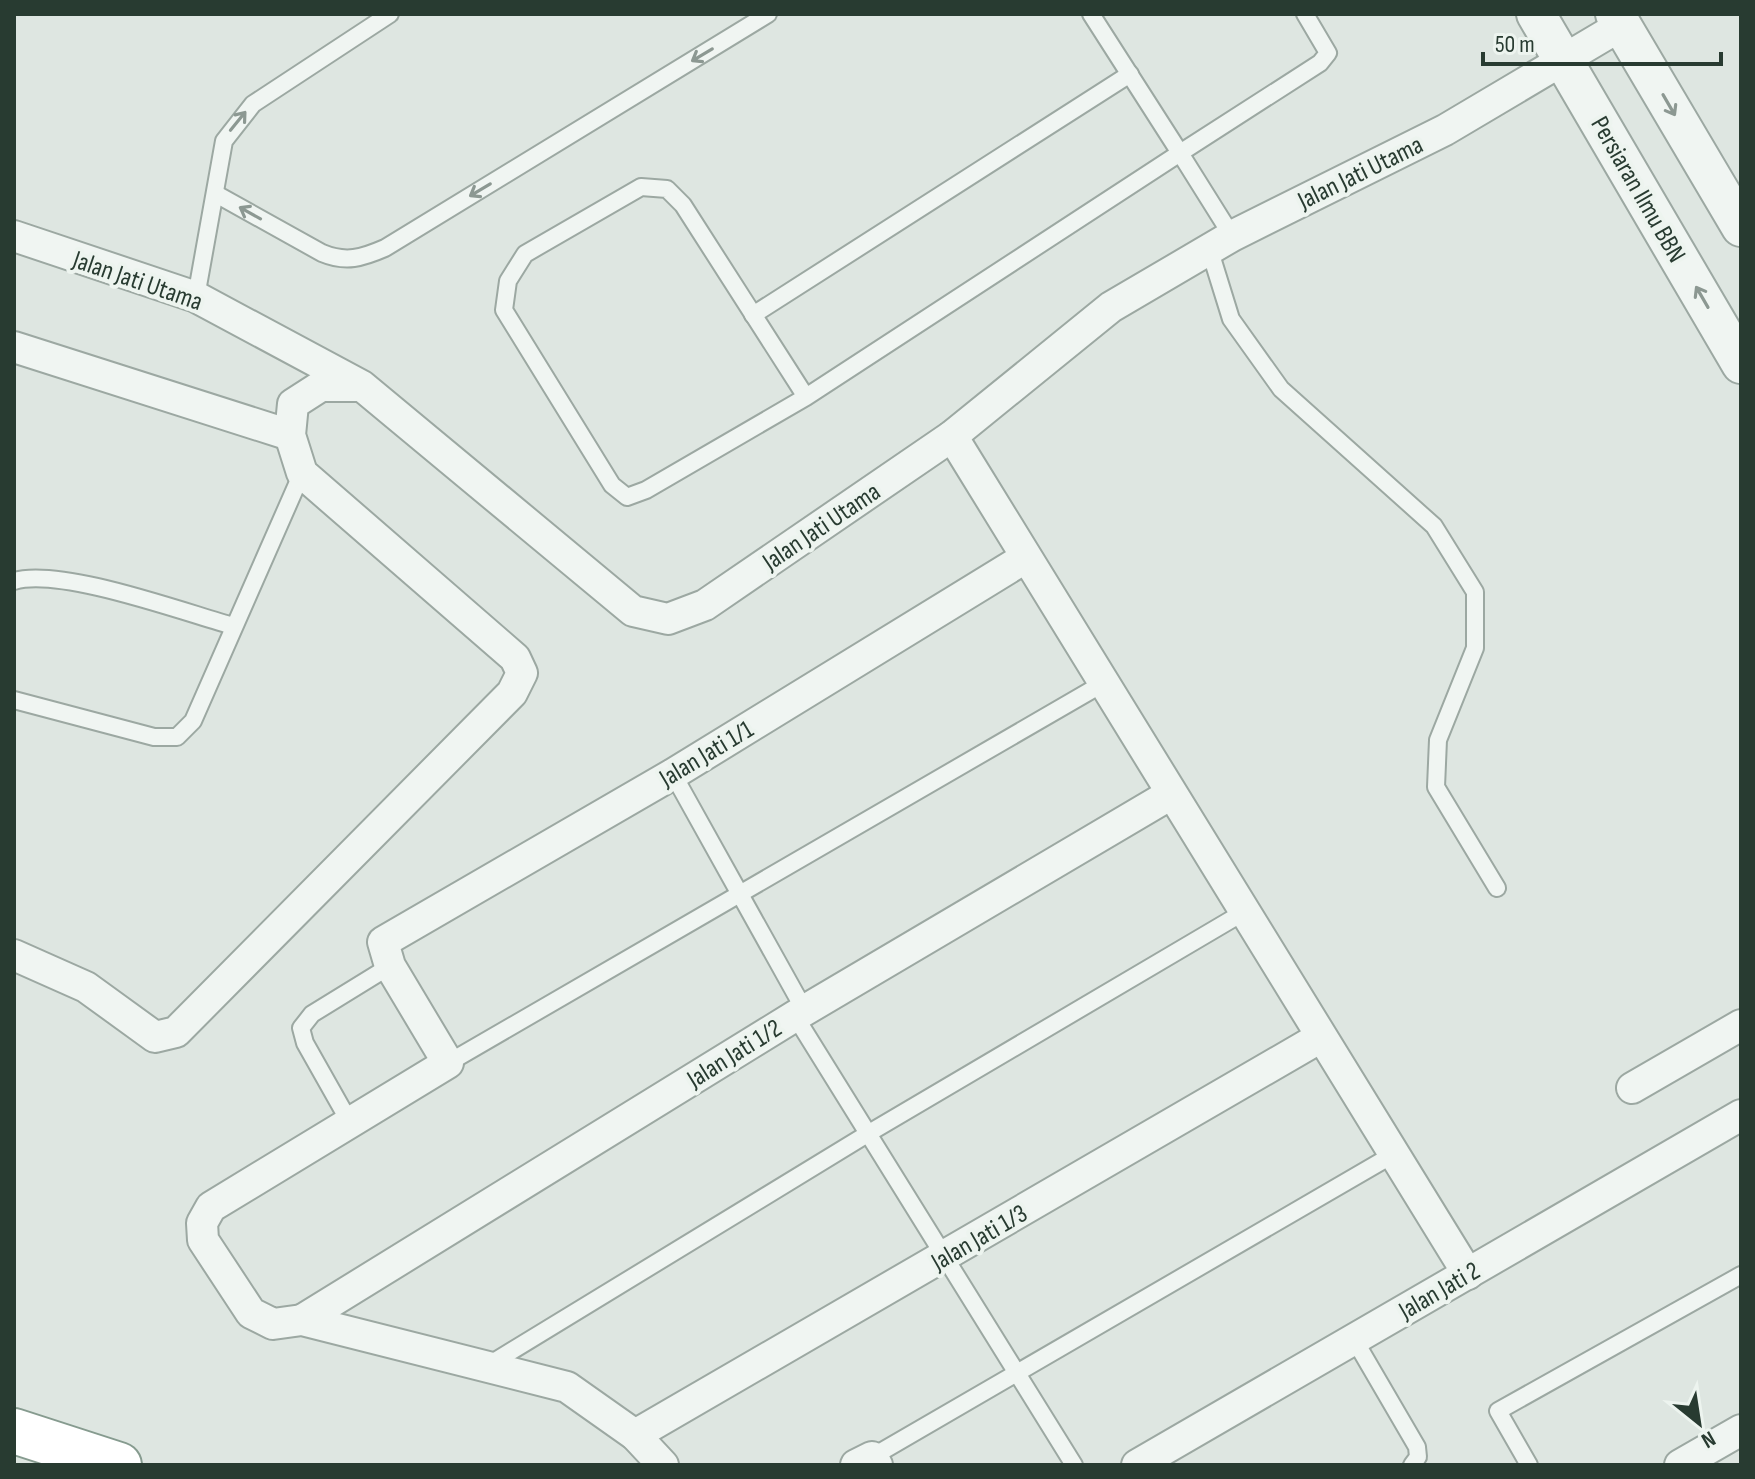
<svg xmlns="http://www.w3.org/2000/svg" width="1755" height="1479" font-family="'Sofia Sans Condensed',sans-serif">
<style>
.lines{fill:none;stroke-linecap:round;stroke-linejoin:round}
.service-casing{stroke:#9ca8a2;stroke-width:20}
.minor-casing{stroke:#9ca8a2;stroke-width:34}
.tertiary-casing{stroke:#9ca8a2;stroke-width:42}
.motorway-casing{stroke:#869b8f;stroke-width:48}
.service{stroke:#f0f5f2;stroke-width:16}
.minor{stroke:#f0f5f2;stroke-width:30}
.tertiary{stroke:#f0f5f2;stroke-width:38}
.motorway{stroke:#fff;stroke-width:44}
.oneway{stroke:#8c9892}
.labels{text-anchor:middle;stroke-width:8;stroke-linejoin:round;paint-order:stroke}
.street-label{font-size:26px;fill:#283b31;stroke:#edf4ef}
</style>
<rect width="100%" height="100%" fill="#dee6e1"/>
<g class="lines">
<defs>
<g id="service">
<path d="M1091,14L1180,153L1320,63L1328,53L1305,14"/>
<path d="M216,194L322,253C346,263 362,258 385,248L768,14"/>
<path d="M1209,248L1231,319L1281,389L1434,526L1475,592V648L1438,740L1436,787L1497,888"/>
<path d="M196,297L224,141L253,104L390,14"/>
<path d="M753,315L1130,74"/>
<path d="M806,397L683,205L667,189L641,187L525,254L508,281L504,310L612,485L627,497L646,490L806,397L1180,153L1232,236"/>
<path d="M14,581C60,567 183,612 233,626"/>
<path d="M14,700L154,737H177L193,721L302,473"/>
<path d="M673,774L805,1011"/>
<path d="M795,1016L1074,1465"/>
<path d="M448,1063L1102,684"/>
<path d="M349,1121L305,1043L301,1028L312,1014L390,966"/>
<path d="M1354,1339L1417,1447L1418,1457L1412,1465"/>
<path d="M487,1366L869,1133L1244,912"/>
<path d="M872,1457L1394,1154"/>
<path d="M1529,1465L1498,1411L1741,1275"/>
</g>
<g id="minor">
<path d="M14,236L196,297L362,386L633,611L668,619L705,605L952,436L1111,307L1232,236L1445,130L1622,25"/>
<path d="M14,347L290,435"/>
<path d="M952,436L1468,1274"/>
<path d="M14,955L86,987L155,1037L176,1032L512,693L522,673L515,658L302,473L290,435L293,404L321,386H358"/>
<path d="M1632,1088L1741,1025"/>
<path d="M302,1320L795,1016L1171,794"/>
<path d="M635,1435L1321,1037"/>
<path d="M663,1465L635,1435L567,1387L302,1320L273,1324L251,1313L203,1240L202,1223L211,1207L448,1063L390,966L383,942L673,774L1025,558"/>
<path d="M856,1465L872,1457L877,1465"/>
<path d="M1137,1465L1741,1115"/>
<path d="M1680,1465L1741,1430"/>
</g>
<g id="tertiary">
<path d="M1536,14L1741,364"/>
<path d="M1615,14L1741,227"/>
</g>
<path id="motorway" d="M14,1431L119,1465"/>
</defs>
<!-- service casing -->
<use href="#service" class="service-casing"/>
<!-- minor casing -->
<use href="#minor" class="minor-casing"/>
<!-- tertiary casing -->
<use href="#tertiary" class="tertiary-casing"/>
<!-- motorway casing -->
<use href="#motorway" class="motorway-casing"/>
<!-- service -->
<use href="#service" class="service"/>
<!-- minor -->
<use href="#minor" class="minor"/>
<!-- tertiary -->
<use href="#tertiary" class="tertiary"/>
<!-- motorway -->
<use href="#motorway" class="motorway"/>
</g>
<!-- one-way arrows -->
<defs><path id="oneway-shaft" d="M-6 0H5M1.5-3L5.5 0L1.5 3" fill="none" stroke-width="1.6" stroke-linecap="round" stroke-linejoin="round" transform="scale(2)"/></defs>
<g class="oneway">
<use href="#oneway-shaft" transform="translate(702 55) rotate(149)"/>
<use href="#oneway-shaft" transform="translate(1669 105) rotate(60)"/>
<use href="#oneway-shaft" transform="translate(238 121) rotate(-51)"/>
<use href="#oneway-shaft" transform="translate(480 190) rotate(149)"/>
<use href="#oneway-shaft" transform="translate(250 213) rotate(-151)"/>
<use href="#oneway-shaft" transform="translate(1702 297) rotate(-120)"/>
</g>
<g class="labels">
<!-- street labels -->
<g class="street-label">
<text transform="translate(1360 172) rotate(-26)" y="9">Jalan Jati Utama</text>
<text transform="translate(1639 189) rotate(60)" y="9">Persiaran Ilmu BBN</text>
<text transform="translate(138 280) rotate(19)" y="9">Jalan Jati Utama</text>
<text transform="translate(821 526) rotate(-34)" y="9">Jalan Jati Utama</text>
<text transform="translate(706 753) rotate(-31)" y="9">Jalan Jati 1/1</text>
<text transform="translate(734 1053) rotate(-32)" y="9">Jalan Jati 1/2</text>
<text transform="translate(979 1237) rotate(-30)" y="9">Jalan Jati 1/3</text>
<text transform="translate(1439 1290) rotate(-30)" y="9">Jalan Jati 2</text>
</g>
</g>
<!-- border -->
<rect width="1755" height="1479" fill="none" stroke="#283b31" stroke-width="32"/>
<!-- north arrow -->
<g transform="translate(1699 1423) rotate(150)" stroke="#edf4ef" stroke-width="6" paint-order="stroke">
<path d="M0-6L14 30L0 20L-14 30Z" fill="#283b31"/>
<text y="-12" font-size="22" font-weight="bold" text-anchor="middle" fill="#283b31">N</text>
</g>
<!-- scale -->
<path d="M1483 52v12h238v-12" fill="none" stroke="#283b31" stroke-width="4"/>
<text x="1495" y="52" font-size="24" fill="#283b31" stroke="#edf4ef" stroke-width="6" paint-order="stroke">50 m</text>
</svg>
